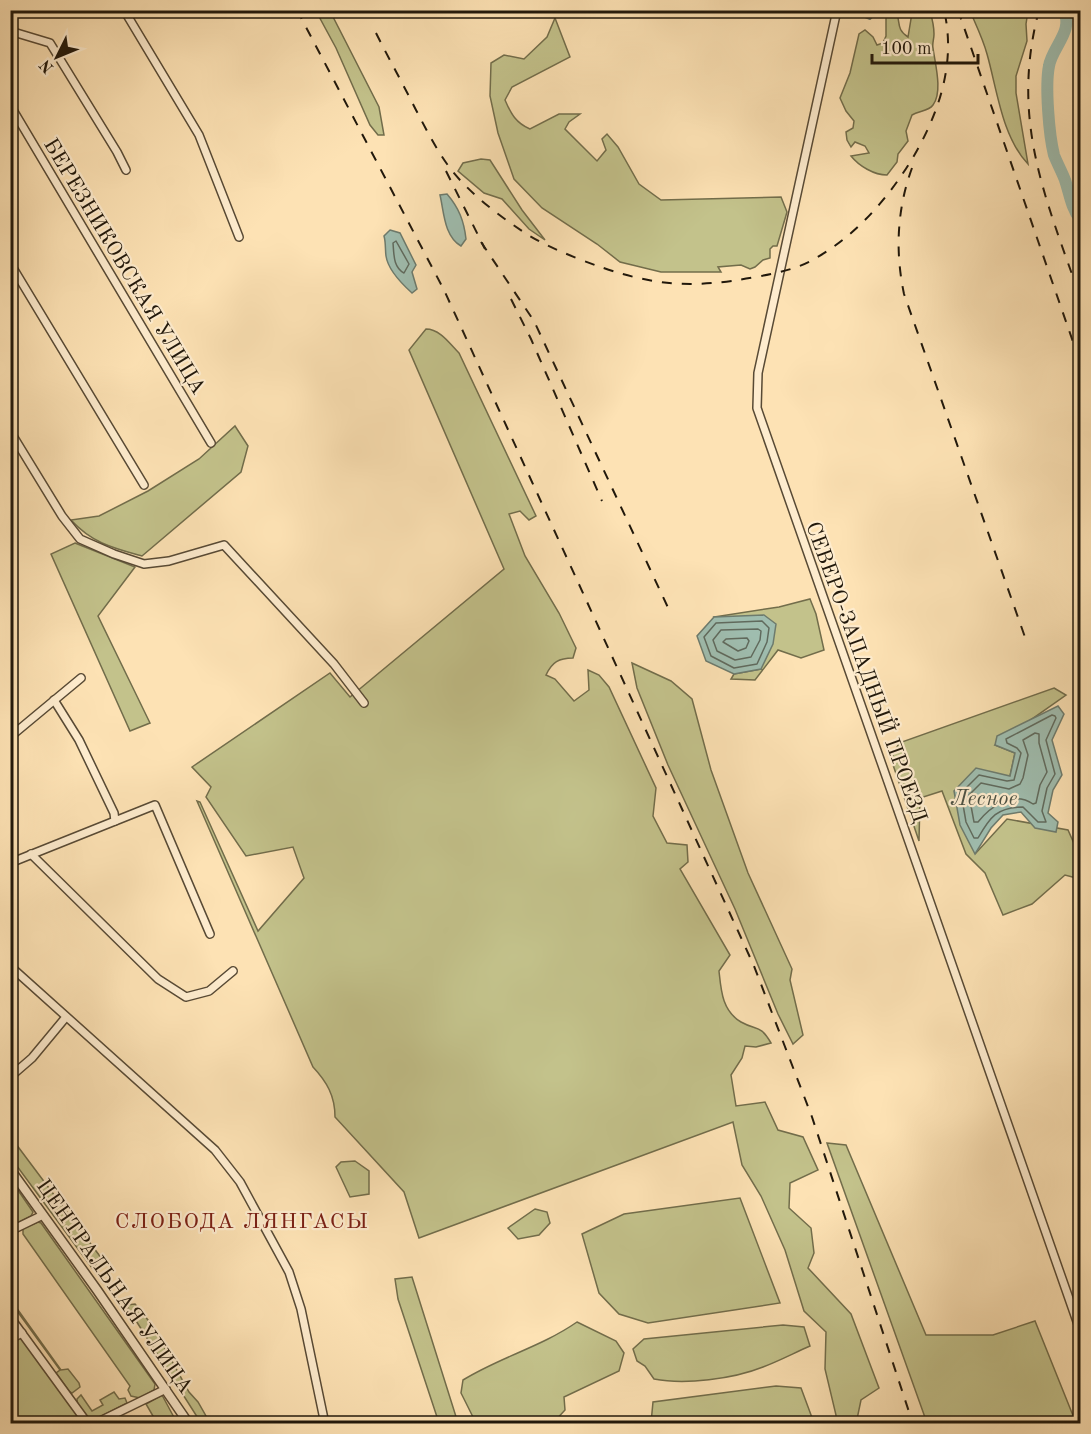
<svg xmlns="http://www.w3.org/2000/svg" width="1091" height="1434" font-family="'Old Standard TT',serif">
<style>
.green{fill:#c3c28b;stroke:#726d4b;stroke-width:1.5}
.water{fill:#9fbdaf;stroke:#6d7b6d;stroke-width:1.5}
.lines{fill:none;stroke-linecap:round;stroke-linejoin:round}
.shore{stroke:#606a5d;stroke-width:1.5}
.stream{stroke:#6d7b6d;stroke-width:2}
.river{stroke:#9fbdaf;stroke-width:12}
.minor-casing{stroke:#584a35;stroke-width:10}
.tertiary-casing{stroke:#584a35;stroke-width:11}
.minor{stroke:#feecce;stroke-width:7}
.tertiary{stroke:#feecce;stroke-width:8}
.rail{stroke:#21180b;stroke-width:2;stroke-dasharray:10 10;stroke-linecap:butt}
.labels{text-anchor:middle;stroke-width:4.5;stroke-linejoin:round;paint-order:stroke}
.street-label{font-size:21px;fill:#21180b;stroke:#feecce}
.water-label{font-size:22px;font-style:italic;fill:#4d5244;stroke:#feecce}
.neighbourhood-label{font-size:22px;letter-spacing:1.5px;fill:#7a1f14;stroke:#feecce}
</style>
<rect width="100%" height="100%" fill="#fde2b4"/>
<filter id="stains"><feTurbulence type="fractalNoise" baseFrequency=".00333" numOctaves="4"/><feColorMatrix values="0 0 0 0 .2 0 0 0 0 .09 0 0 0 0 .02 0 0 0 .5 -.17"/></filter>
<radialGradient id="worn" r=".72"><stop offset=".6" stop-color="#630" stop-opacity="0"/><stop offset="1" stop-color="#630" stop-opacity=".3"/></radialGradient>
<!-- green -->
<g class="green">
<path d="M316,11H330L379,107L384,135H378L370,125L336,48Z"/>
<path d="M893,11L897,13C900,24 897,30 908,37L912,13L915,11H930C932,18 934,26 934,34C934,39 932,44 933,48C935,63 943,92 933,105C929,111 919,111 912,115L906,131L908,141L898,154L897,162L887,175C874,175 859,166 851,156L869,153L865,146L855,142L851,147L847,140L846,132L853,128L854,121L846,111L840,98L850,73L859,34L865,30L873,37L877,45L883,43L886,36V15Z"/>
<path d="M970,11H1028L1026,24L1027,41L1016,76V93L1028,164C1002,137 997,89 987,54C983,39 976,25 970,11Z"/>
<path d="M555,18L570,57L512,87L505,100C511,114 516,123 530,129L559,114H580L569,122L565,129L597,161L606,150L602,139L607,134L618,147L639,184L661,200L781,197L787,212L777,246H773L770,249V258L763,260L755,267L750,269L741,265L718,267L721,272H661L620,262L597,244L542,208L514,179L498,133L490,96L491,63L504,55L524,59L547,37Z"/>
<path d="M481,159L490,160L522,210L545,240L529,229L502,199L484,193L458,171L463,163Z"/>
<path d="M426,329C440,329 450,344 459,353L536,516L529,520L520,511L509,514L525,556L559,613L576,648L573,658C559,658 552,662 546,675L555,679L574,701L589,690L588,670L599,675L609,687L656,788L653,816L667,843L687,845L688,862L680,869L730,955L719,971C721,990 722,1011 741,1022C757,1031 760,1024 771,1043L756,1047L745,1046L742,1058L731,1075L736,1106L765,1102L778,1130L803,1137L818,1170L790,1183L789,1208L811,1228L814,1253L808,1268L851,1314L879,1388L861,1400L857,1419L865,1423H836V1415L825,1369L826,1332L804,1311L785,1250L761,1196L742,1165L733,1122L419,1238L404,1192L335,1117C335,1096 327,1082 313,1067L197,801L200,802L258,931L304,878L293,847L246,856L206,797L211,787L192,767L330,673L350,697L504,569L409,350Z"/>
<path d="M235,426L248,446L241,472L142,556C113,548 92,543 71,520L99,516L148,491L199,459Z"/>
<path d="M75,543L135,567L98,616L150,723L130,731L51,554Z"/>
<path d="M810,599L816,614L824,650L801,658L778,650L755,680L731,679L734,674L761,669L714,617L779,607Z"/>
<path d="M632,663L671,681L692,699L711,770L748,873L792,969L790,980L803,1035L793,1044L778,1014L735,909L668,765L637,688Z"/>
<path d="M1054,688L1066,695L995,745L1015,753L1010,776L975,854L1007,819L1068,830L1080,857V879L1065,875L1032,904L1003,915L985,873L966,854L942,791L920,798L919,841L891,759L899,743Z"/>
<path d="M10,1136L102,1259L92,1268L11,1158Z"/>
<path d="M827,1143L846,1145L926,1335H993L1035,1321L1076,1423H927Z"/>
<path d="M355,1161L369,1171V1194L350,1197L336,1167L341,1162Z"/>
<path d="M11,1180L33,1212L31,1216L15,1224L11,1221Z"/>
<path d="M740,1198L780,1303L648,1323L619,1314L599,1293L582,1234L624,1214Z"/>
<path d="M535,1209L547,1212L550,1223L539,1235L518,1239L508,1228Z"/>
<path d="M38,1222L41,1223L155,1384L154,1390L140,1398L131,1396L128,1390L130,1386L23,1234V1228Z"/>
<path d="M412,1277L458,1423H439L398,1299L395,1279Z"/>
<path d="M11,1288L16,1297L13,1303L61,1370L68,1369L79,1383L80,1387L72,1393L69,1391L56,1373L60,1370L12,1304L11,1305Z"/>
<path d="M135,1304L152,1325L189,1392L198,1402L210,1423H201L126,1305Z"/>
<path d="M577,1322L616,1341L624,1353L619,1371L564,1397L565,1410L553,1423H476L461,1393L463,1380C500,1357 541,1347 577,1322Z"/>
<path d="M783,1325L804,1327L810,1346C794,1353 779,1361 763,1367C733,1379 685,1385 654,1379L645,1366L637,1361L633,1349L644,1339Z"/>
<path d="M19,1336L22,1338L83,1423H11L10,1350L12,1349L11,1340Z"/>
<path d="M776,1386L801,1388L814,1423H651L653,1402Z"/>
<path d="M114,1392L119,1399L125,1398L127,1403L94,1420C86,1420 77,1407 77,1399L81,1395L92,1411L103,1405L100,1400Z"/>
<path d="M162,1395L177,1423H157L146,1404Z"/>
</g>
<!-- water -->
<g class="water">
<path d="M447,194C459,208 464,221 466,239L461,246C444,236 444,212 440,195Z"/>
<path d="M390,230L400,233L416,265L412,272L417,289L412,293C402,284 388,270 386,256C385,249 386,243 384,236Z"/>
<path d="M764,615L776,624L773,644L761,669L734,674L706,661L697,636L714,617Z"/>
<path d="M1058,706L1064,714L1052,740L1062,775L1053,790L1048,813L1058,822L1056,832L1035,828L1021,812L1003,815L991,828L975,854L960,825L954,791L976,768L1010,776L1015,753L995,745L997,736Z"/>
</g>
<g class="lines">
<!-- shore -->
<g class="shore">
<path d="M396,241L409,264L404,273C393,267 394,254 393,243Z"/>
<path d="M762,621L769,628L767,642L757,664L734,668L711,656L704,637L716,623Z"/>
<path d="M758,629L761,631L760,640L751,657L735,660L717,651L713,640L721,630Z"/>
<path d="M747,638L749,641L746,648L738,651L723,642L726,639Z"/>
<path d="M1052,715L1055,716L1056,718L1046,740L1055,774L1047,788L1042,811L1046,822H1038L1023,807C997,807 990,817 978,838H974L966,822L961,793L979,775L1007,781L1014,780L1021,753L1017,748L1007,743L1006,739Z"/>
<path d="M1035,733L1039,734V743L1047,772L1040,785L1036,803L1033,804C1013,790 990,807 978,822H974L969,795L981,783L1009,789L1020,784L1023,778L1028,755L1023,740Z"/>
</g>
<!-- stream -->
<path class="stream" d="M862,10L865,17L870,19L880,10"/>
<!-- river -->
<path class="river" d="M1063,10C1075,30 1052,47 1049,66C1045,86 1049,135 1054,155C1057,163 1062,172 1065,180C1070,195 1071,207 1080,219"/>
<defs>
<g id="minor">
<path d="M124,10L199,135L239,237"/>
<path d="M837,10L758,373L757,408L1080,1330"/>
<path d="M10,31L50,43L117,152L126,170"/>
<path d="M10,105L211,443"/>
<path d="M10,263L144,485"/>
<path d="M10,431L62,516L80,539L114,554L144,564L169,561L224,545L334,664L364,703"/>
<path d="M10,535L12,537"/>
<path d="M54,700L79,740L114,813L115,821"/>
<path d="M10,737L81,678"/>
<path d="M31,854L158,979L186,997L209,991L233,971"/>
<path d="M10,863L155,805L210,934"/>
<path d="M10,966L215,1150L240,1182L289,1272L301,1309L325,1424"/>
<path d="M10,1077L32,1058L66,1017"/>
<path d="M10,1231L43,1215"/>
<path d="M10,1317L88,1424"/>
<path d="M10,1339L22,1333"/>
<path d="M94,1424L166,1389"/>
</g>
<path id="tertiary" d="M10,1169L97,1290L189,1424"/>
</defs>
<!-- minor casing -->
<use href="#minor" class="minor-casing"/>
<!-- tertiary casing -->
<use href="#tertiary" class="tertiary-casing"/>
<!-- minor -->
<use href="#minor" class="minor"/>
<!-- tertiary -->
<use href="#tertiary" class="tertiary"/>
<!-- rail -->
<g class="rail">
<path d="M297,10L444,290L754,966L812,1117L913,1424"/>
<path d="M958,10L1080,362"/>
<path d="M1039,10C1010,120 1045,196 1080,297"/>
<path d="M376,33C389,59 403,84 416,110C427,131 438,153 453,172C472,195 497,214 522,231C540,243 559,251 579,259C646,285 685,290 756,277C777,273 798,269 816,258C858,234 891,195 915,154C940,110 956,61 944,10"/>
<path d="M912,168C897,209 895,251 904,294L1026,640"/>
<path d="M446,171L485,249"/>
<path d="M481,242L534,321L671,614"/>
<path d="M511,299L531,339L602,501"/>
</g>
</g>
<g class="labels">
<!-- street labels -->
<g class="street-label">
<text transform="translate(125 266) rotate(59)" y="7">БЕРЕЗНИКОВСКАЯ УЛИЦА</text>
<text transform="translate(867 672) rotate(70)" y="7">СЕВЕРО-ЗАПАДНЫЙ ПРОЕЗД</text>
<text transform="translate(115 1286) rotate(55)" y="7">ЦЕНТРАЛЬНАЯ УЛИЦА</text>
</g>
<!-- water labels -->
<g class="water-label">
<text x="984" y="805">Лесное</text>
</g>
<!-- neighbourhood labels -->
<g class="neighbourhood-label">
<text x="242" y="1228">СЛОБОДА ЛЯНГАСЫ</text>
</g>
</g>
<!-- margin -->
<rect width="1091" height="1434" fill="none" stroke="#fde2b4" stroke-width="36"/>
<rect x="12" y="12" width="1067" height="1410" fill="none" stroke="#21180b" stroke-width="3"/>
<rect x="18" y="18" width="1055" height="1398" fill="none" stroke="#21180b" stroke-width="1.5"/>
<!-- north arrow -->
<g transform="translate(57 57) rotate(227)" stroke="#feecce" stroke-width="4.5" paint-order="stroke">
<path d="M0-4.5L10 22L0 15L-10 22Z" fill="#21180b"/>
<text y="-9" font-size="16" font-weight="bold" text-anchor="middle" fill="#21180b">N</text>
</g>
<!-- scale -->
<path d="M872 54v9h106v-9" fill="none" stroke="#21180b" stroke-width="3"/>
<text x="881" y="54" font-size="18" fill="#21180b" stroke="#feecce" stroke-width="4.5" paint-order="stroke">100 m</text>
<rect width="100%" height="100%" filter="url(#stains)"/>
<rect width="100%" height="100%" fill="url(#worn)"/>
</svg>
